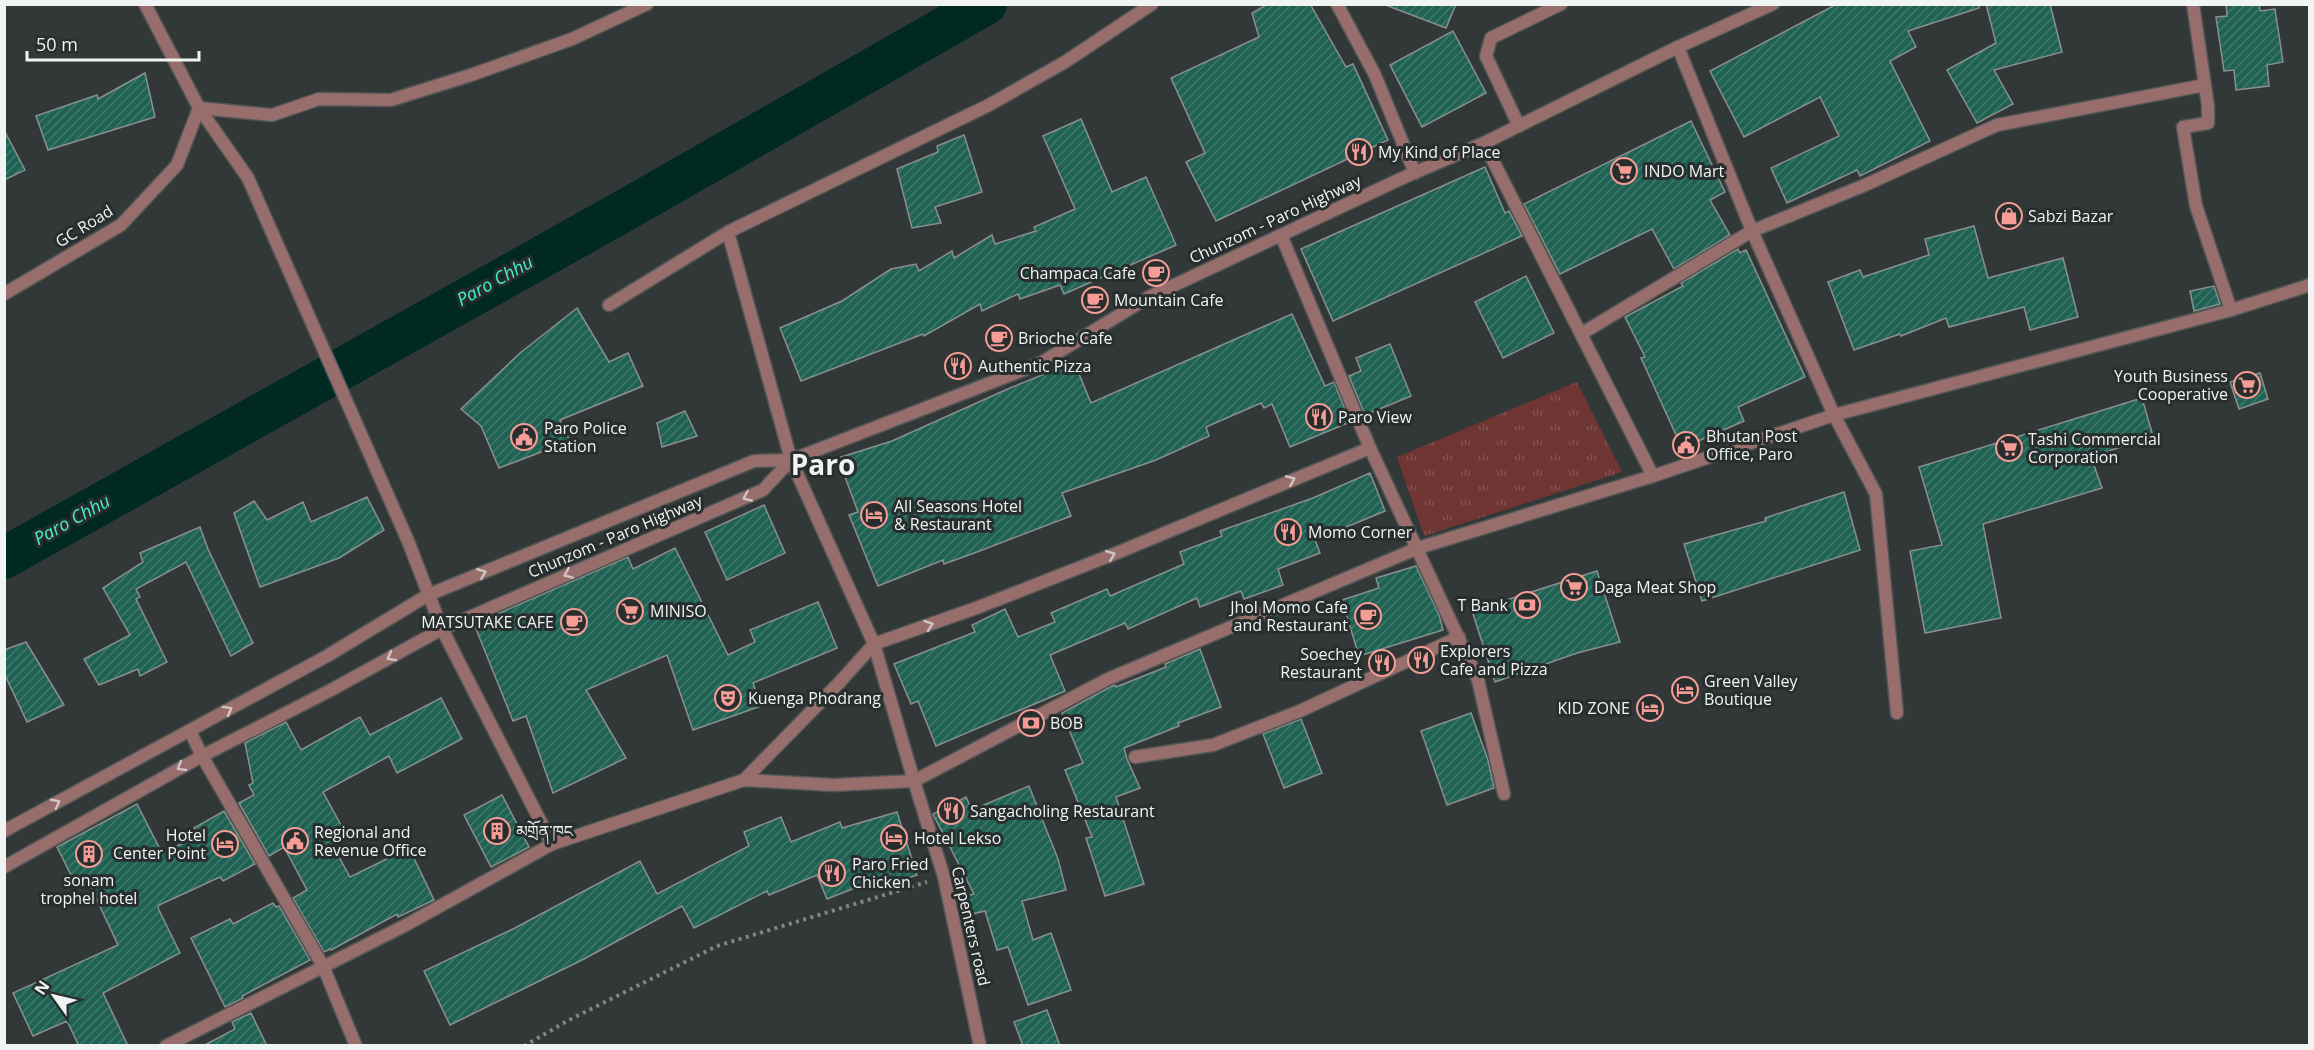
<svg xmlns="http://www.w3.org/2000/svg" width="2314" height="1050" font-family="'Open Sans','Noto Serif Tibetan',sans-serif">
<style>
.park{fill:url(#park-tufts)}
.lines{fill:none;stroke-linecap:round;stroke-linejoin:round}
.river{stroke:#002921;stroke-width:42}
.building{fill:url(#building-hatch);stroke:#89908e;stroke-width:1.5}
.minor-casing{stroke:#505655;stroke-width:15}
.tertiary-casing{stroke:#505655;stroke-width:15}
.path{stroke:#818685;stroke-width:4;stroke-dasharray:3 4.5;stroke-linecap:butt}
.minor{stroke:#976e6b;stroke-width:12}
.tertiary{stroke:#976e6b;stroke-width:12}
.oneway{stroke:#d1c5c3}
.labels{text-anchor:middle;stroke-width:6;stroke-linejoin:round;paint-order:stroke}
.poi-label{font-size:16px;fill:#f0f4f3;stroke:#282e2d;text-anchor:start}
.street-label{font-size:16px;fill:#f0f4f3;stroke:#282e2d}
.water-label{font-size:18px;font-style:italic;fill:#42f2cf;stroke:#282e2d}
.town-label{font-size:28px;font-weight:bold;fill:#f0f4f3;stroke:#282e2d}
</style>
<defs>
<pattern id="park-tufts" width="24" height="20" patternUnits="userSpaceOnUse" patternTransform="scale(1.5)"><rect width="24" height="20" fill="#6e3533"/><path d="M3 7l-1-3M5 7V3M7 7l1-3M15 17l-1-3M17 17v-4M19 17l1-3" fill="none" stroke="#835351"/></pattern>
<pattern id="building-hatch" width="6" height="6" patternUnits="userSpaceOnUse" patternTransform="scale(1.5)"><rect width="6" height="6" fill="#1f6253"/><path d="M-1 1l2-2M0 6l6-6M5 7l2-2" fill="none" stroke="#40796c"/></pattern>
</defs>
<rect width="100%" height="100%" fill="#323837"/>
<!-- park -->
<path class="park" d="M1577,382L1622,472L1424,536L1397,457Z"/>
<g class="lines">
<!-- river -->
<path class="river" d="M4,558L620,213L986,4"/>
</g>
<!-- building -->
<g class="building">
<path d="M1268,4H1310L1346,67L1353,64L1388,140L1216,221L1186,162L1205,153L1171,78L1259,37L1252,13Z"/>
<path d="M1388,4H1456L1446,28L1388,6Z"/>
<path d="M1837,4H1979V8L1908,31L1916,47L1890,61L1930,141L1860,176L1857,170L1787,203L1771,168L1839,136L1820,97L1744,137L1710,71Z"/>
<path d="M1986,4H2050L2062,52L1994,70L2013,104L1977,123L1947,70L1996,43Z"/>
<path d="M2226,4H2259L2260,11L2275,9L2283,62L2267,65L2269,86L2236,90L2234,70L2224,71L2216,17L2227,16Z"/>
<path d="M1453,31L1486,93L1422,127L1390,65Z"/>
<path d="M145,73L155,117L48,150L36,116L97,95L98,99Z"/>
<path d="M1081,119L1112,192L1146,177L1176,245L1064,294L1060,285L1020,299L1018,294L982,311L980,304L924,336L923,334L801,381L780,328L842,301L891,269L916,264L919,271L952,251L954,258L992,235L995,244L1036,231L1034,227L1075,209L1043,136Z"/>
<path d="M1691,121L1725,192L1710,200L1730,235L1674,269L1652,229L1560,274L1524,204Z"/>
<path d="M4,130L25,170L4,180Z"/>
<path d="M964,135L982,192L935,207L941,223L912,228L897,169L938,152L937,146Z"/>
<path d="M1485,167L1505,213L1509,211L1522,236L1333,321L1301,249Z"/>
<path d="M1974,226L1988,278L2063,258L2078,317L2030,330L2024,307L1949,327L1946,318L1901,336L1900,334L1854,350L1828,282L1860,270L1863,277L1929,255L1925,239Z"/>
<path d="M1738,249L1740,253L1746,250L1805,377L1738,407L1744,421L1682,448L1641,358L1645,357L1625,317L1683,286L1681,283Z"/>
<path d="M1526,276L1554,333L1503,358L1475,302Z"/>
<path d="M2214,286L2220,304L2194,311L2190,291Z"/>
<path d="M577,308L609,362L628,353L643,386L560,420L570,441L499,468L481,426L461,409L520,353Z"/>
<path d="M1292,314L1325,386L1334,382L1350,422L1290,447L1272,404L1264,408L1261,403L1206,427L1209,436L1156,460L1062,493L1071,516L977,552L944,564L943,560L878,586L849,515L858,512L838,458L892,441L1010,388L1074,362L1091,403Z"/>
<path d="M1390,344L1411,396L1365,415L1349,376L1361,371L1356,358Z"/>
<path d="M2260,373L2268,399L2239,409L2230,382Z"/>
<path d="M2142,398L2153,436L2091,457L2102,488L1983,524L2001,618L1925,633L1910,551L1942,545L1919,467Z"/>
<path d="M685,411L697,436L662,447L657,423Z"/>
<path d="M1370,473L1385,511L1315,540L1320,553L1278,569L1283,585L1244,599L1241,591L1200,607L1197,598L1128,629L1125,623L1050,655L1065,691L936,746L918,701L911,704L894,664L975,632L972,625L1005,609L1018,637L1055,622L1051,613L1107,589L1110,596L1184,564L1180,552L1222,536L1220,531L1313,498Z"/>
<path d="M1844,492L1860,550L1702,601L1684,544L1766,521L1765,518Z"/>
<path d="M367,497L384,530L339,558L260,587L234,513L254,501L267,520L303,502L311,522Z"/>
<path d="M764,505L785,553L727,580L705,532Z"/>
<path d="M200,527L208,549L253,643L231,656L186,562L136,589L140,597L136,599L167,662L140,676L138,669L99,685L84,659L130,635L103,588L143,562L140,553Z"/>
<path d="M675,548L728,655L755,642L750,630L818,602L837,648L753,683L761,706L693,730L667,655L586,690L626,758L553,793L526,716L513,721L474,624L628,557L633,569Z"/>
<path d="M1416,566L1439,615L1443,630L1359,656L1342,600L1379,588L1376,578Z"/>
<path d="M1597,571L1620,642L1577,653L1495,682L1472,611Z"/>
<path d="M26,642L64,705L27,722L4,673V650Z"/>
<path d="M1200,649L1221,707L1178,723L1179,726L1124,748L1127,759L1140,788L1116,797L1144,884L1105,896L1086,838L1092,837L1065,770L1083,763L1062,713L1112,686L1115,685L1116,687L1166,667L1165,664Z"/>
<path d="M441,698L462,739L397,773L389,756L323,792L348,838L333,846L350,877L409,848L434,900L398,917L397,914L331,950L330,949L324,952L293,898L307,890L284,847L269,856L239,803L254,795L249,785L253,783L245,743L286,722L301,750L360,717L370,735Z"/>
<path d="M1471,713L1488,760L1494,788L1447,805L1421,731Z"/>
<path d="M1301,719L1322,773L1284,788L1263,734Z"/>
<path d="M1029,786L1058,859L1066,890L1022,901L1033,940L1051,933L1071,990L1028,1005L1008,947L997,950L985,911L968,915L963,897L974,894L933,814L966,797L972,810Z"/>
<path d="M502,795L529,847L491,867L464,815Z"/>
<path d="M137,804L162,853L198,836L194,828L224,811L255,864L223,881L220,877L159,905L158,908L180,953L103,993L128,1046H79L67,1021L33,1036L13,993L118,945L88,881L77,887L57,847Z"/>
<path d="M897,812L917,875L877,888L875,880L827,899L817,875L769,895L767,891L694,928L682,906L582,960L450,1025L424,971L515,928L640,861L657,894L749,846L744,832L781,817L791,842L840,822L842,828Z"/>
<path d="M273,903L276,907L279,906L310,960L242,996L243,998L225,1007L191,938L230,919L233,924Z"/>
<path d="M1047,1010L1060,1046H1023L1014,1022Z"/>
<path d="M251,1013L267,1046H203L235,1029L232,1022Z"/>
</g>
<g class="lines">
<defs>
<g id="minor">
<path d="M1337,4L1375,75L1415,173"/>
<path d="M2193,4L2208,106V123L2183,127L2196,206L2231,310"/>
<path d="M1678,47L1752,231L1834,415L1876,494L1897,713"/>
<path d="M199,108L248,178L408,541L442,629L552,844"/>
<path d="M199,108L272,115L319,99L391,100L471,75L572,39L647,4"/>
<path d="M1519,126L1486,56L1491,38L1561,4"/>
<path d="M1484,143L1653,476"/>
<path d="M728,232L791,460L874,644L914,781"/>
<path d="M1281,235L1370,448L1478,680L1504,794"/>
<path d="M609,305L728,232L989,105L1065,62L1152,4"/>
<path d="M1581,334L1752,231L1865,185L1997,125L2205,85"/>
<path d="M190,731L202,756L323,966L356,1046"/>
<path d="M1135,757L1213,745L1300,711L1459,637"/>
<path d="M744,780L839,683L874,644L979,607L1119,552L1370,448"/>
<path d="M166,1046L404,926L552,844L744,780L833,785L914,781L1108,679L1418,548L1653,476L1834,415L2231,310L2310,285"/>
</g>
<g id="tertiary">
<path d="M4,294L121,225L177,165L199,108L145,4"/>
<path d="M914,781L944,877L980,1046"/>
<path d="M4,831L327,656L428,595L754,461L791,460L1039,364L1149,297L1409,175L1484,143L1678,47L1773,4"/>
<path d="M4,867L202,756L331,690L442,629L763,490L791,460"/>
</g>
</defs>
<!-- minor casing -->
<use href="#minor" class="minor-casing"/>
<!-- tertiary casing -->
<use href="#tertiary" class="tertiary-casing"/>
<!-- path -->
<path class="path" d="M524,1046L569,1020L717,946L927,882"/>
<!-- minor -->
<use href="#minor" class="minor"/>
<!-- tertiary -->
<use href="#tertiary" class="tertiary"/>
</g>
<!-- one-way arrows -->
<defs><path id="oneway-chevron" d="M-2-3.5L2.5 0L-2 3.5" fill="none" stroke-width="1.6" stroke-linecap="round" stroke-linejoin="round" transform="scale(1.5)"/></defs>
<g class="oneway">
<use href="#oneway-chevron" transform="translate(1291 480) rotate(-23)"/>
<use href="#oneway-chevron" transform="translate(747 497) rotate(157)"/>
<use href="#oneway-chevron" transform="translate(1111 555) rotate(-22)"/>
<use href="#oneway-chevron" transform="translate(482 573) rotate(-22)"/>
<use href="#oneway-chevron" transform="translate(568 574) rotate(157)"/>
<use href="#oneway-chevron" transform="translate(929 625) rotate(-20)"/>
<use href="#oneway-chevron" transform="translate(391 657) rotate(151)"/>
<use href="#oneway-chevron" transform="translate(228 710) rotate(-29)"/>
<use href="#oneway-chevron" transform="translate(181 767) rotate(150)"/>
<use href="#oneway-chevron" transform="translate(56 803) rotate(-28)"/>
</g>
<!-- icons -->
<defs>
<symbol id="restaurant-ring" viewBox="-11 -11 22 22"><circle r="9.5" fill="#282e2d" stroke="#f59c96" stroke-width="1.5"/><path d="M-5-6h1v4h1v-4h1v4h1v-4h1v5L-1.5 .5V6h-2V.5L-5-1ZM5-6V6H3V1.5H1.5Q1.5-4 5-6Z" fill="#f59c96"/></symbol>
<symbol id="supermarket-ring" viewBox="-11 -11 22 22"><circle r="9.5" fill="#282e2d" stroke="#f59c96" stroke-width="1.5"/><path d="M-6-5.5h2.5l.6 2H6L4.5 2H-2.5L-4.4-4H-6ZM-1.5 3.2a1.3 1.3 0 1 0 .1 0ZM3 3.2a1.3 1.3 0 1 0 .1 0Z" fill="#f59c96"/></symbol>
<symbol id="shop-ring" viewBox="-11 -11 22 22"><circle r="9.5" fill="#282e2d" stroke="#f59c96" stroke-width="1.5"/><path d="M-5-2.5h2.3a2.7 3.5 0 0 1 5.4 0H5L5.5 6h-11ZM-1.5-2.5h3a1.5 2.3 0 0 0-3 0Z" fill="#f59c96"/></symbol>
<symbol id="cafe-ring" viewBox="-11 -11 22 22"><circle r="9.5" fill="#282e2d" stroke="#f59c96" stroke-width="1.5"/><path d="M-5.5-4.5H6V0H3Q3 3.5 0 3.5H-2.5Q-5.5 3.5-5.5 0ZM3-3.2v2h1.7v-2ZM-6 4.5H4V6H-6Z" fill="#f59c96"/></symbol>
<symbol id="civic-ring" viewBox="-11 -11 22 22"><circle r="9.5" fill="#282e2d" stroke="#f59c96" stroke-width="1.5"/><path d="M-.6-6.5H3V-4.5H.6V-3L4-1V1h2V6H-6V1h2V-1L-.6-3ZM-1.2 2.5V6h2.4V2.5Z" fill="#f59c96"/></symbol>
<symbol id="hotel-ring" viewBox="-11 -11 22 22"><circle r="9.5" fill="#282e2d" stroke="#f59c96" stroke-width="1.5"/><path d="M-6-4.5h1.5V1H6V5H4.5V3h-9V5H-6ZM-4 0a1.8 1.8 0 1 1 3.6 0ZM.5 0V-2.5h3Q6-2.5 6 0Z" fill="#f59c96"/></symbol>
<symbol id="bank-ring" viewBox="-11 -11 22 22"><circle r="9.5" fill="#282e2d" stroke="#f59c96" stroke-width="1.5"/><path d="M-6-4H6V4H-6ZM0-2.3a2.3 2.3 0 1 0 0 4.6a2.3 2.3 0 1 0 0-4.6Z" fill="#f59c96"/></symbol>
<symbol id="theatre-ring" viewBox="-11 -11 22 22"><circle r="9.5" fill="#282e2d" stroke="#f59c96" stroke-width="1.5"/><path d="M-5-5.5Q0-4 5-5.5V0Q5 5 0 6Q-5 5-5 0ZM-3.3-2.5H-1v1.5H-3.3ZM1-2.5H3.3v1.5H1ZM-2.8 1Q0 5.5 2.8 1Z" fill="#f59c96"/></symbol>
<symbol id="building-ring" viewBox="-11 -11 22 22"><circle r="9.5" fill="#282e2d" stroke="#f59c96" stroke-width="1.5"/><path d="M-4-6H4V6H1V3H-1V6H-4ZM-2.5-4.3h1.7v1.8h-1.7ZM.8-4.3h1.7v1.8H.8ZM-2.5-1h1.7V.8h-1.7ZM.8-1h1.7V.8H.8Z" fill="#f59c96"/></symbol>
</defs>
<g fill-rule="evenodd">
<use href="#restaurant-ring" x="1344" y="137" width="30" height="30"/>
<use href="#supermarket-ring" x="1609" y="156" width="30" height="30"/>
<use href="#shop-ring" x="1994" y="201" width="30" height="30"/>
<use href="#cafe-ring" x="1141" y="258" width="30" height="30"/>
<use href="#cafe-ring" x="1080" y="285" width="30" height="30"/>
<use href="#cafe-ring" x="984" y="323" width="30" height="30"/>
<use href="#restaurant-ring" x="943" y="351" width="30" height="30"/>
<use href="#supermarket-ring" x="2232" y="370" width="30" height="30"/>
<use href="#restaurant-ring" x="1304" y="402" width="30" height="30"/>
<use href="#civic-ring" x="509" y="422" width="30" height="30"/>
<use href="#civic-ring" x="1671" y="430" width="30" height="30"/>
<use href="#supermarket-ring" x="1994" y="433" width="30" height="30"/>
<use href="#hotel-ring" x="859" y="500" width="30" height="30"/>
<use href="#restaurant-ring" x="1273" y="517" width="30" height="30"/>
<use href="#supermarket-ring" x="1559" y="572" width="30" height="30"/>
<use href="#bank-ring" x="1512" y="590" width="30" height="30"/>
<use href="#supermarket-ring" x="615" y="596" width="30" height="30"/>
<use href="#cafe-ring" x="1353" y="601" width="30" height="30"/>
<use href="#cafe-ring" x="559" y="607" width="30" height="30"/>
<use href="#restaurant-ring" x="1406" y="645" width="30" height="30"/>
<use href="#restaurant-ring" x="1367" y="648" width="30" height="30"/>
<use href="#hotel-ring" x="1670" y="675" width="30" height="30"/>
<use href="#theatre-ring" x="713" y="683" width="30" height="30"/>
<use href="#hotel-ring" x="1635" y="693" width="30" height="30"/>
<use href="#bank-ring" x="1016" y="708" width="30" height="30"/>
<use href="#restaurant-ring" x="936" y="796" width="30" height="30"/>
<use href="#building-ring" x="482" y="816" width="30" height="30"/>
<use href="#hotel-ring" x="879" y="823" width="30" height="30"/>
<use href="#civic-ring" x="280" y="826" width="30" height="30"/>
<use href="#hotel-ring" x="210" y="829" width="30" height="30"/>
<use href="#building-ring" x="74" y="839" width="30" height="30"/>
<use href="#restaurant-ring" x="817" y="858" width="30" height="30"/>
</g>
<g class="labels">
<!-- poi labels -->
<g class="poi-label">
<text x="1378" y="158">My Kind of Place</text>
<text x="1644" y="177">INDO Mart</text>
<text x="2028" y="222">Sabzi Bazar</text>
<text x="1136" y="279" text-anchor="end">Champaca Cafe</text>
<text x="1114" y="306">Mountain Cafe</text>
<text x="1018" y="344">Brioche Cafe</text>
<text x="978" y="372">Authentic Pizza</text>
<text x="2228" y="382" text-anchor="end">Youth Business<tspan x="2228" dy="18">Cooperative</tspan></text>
<text x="1338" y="423">Paro View</text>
<text x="544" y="434">Paro Police<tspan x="544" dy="18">Station</tspan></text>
<text x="1706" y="442">Bhutan Post<tspan x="1706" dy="18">Office, Paro</tspan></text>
<text x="2028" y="445">Tashi Commercial<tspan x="2028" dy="18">Corporation</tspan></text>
<text x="894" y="512">All Seasons Hotel<tspan x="894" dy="18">&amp; Restaurant</tspan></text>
<text x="1308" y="538">Momo Corner</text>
<text x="1594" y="593">Daga Meat Shop</text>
<text x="1508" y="611" text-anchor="end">T Bank</text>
<text x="1348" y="613" text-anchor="end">Jhol Momo Cafe<tspan x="1348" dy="18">and Restaurant</tspan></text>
<text x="650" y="617">MINISO</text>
<text x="554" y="628" text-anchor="end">MATSUTAKE CAFE</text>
<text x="1440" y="657">Explorers<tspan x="1440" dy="18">Cafe and Pizza</tspan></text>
<text x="1362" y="660" text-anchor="end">Soechey<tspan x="1362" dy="18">Restaurant</tspan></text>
<text x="1704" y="687">Green Valley<tspan x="1704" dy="18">Boutique</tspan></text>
<text x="748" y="704">Kuenga Phodrang</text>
<text x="1630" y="714" text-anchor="end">KID ZONE</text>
<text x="1050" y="729">BOB</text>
<text x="970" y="817">Sangacholing Restaurant</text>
<text x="516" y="837">མགྲོན་ཁང</text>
<text x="314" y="838">Regional and<tspan x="314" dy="18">Revenue Office</tspan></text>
<text x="206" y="841" text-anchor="end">Hotel<tspan x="206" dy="18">Center Point</tspan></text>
<text x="914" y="844">Hotel Lekso</text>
<text x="852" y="870">Paro Fried<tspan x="852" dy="18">Chicken</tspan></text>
<text x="89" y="886" text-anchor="middle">sonam<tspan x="89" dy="18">trophel hotel</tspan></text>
</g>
<!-- street labels -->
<g class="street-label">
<text transform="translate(1275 219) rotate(-25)" y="6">Chunzom - Paro Highway</text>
<text transform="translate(84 226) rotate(-32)" y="6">GC Road</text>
<text transform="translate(615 536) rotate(-23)" y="6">Chunzom - Paro Highway</text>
<text transform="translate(971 926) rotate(77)" y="6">Carpenters road</text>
</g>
<!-- water labels -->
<g class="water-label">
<text transform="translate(495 281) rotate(-29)" y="6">Paro Chhu</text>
<text transform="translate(72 520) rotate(-29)" y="6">Paro Chhu</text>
</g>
<!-- town labels -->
<g class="town-label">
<text x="823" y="475">Paro</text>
</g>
</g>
<!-- border -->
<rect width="2314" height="1050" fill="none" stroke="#f0f4f3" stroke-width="12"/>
<!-- north arrow -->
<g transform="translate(54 996) rotate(304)" stroke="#282e2d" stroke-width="4.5" paint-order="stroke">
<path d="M0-4.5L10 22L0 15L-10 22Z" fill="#f0f4f3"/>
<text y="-9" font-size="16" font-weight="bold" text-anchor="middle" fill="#f0f4f3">N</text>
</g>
<!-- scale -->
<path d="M27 51v9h172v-9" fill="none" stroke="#f0f4f3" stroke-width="3"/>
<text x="36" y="51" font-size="18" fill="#f0f4f3" stroke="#282e2d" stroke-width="4.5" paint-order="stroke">50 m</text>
</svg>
